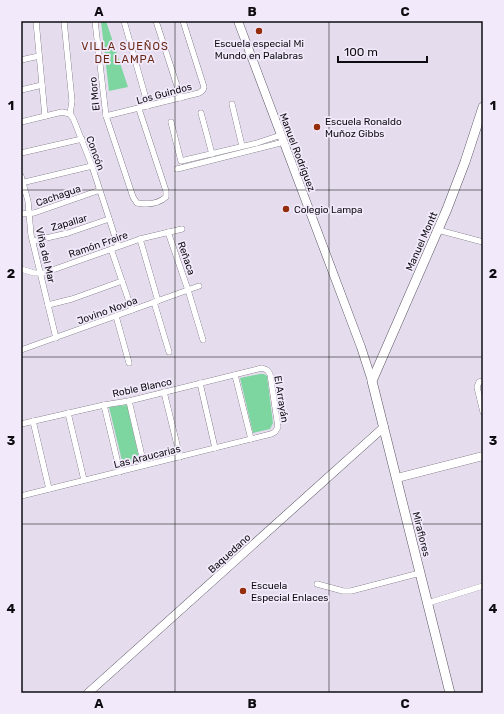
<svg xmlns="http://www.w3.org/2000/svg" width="504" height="714" font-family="Rubik,sans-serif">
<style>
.green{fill:#7dd6a0}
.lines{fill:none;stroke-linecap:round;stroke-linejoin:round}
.street-casing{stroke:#5c5563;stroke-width:6}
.secondary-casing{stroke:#5c5563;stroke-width:9}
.primary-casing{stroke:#5c5563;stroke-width:10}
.street{stroke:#fff;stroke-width:5.5}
.secondary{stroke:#fff;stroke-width:8}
.primary{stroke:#fff;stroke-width:9}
.grid{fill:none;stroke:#0f0c11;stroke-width:1;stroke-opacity:0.55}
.poi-dot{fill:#952e0d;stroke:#f2eafb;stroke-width:1.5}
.labels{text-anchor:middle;stroke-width:3.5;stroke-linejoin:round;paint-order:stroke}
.poi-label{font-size:10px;fill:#0f0c11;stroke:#f2eafb;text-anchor:start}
.street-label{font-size:10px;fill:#0f0c11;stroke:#f2eafb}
.neighbourhood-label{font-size:11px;letter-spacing:1px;fill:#692714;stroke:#f2eafb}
.neatline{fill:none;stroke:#0f0c11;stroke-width:1.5}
.grid-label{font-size:13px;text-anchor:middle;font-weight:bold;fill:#0f0c11}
</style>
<rect width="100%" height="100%" fill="#e5ddee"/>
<!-- green -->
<g class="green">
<path d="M101,21H106L128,87L109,91Z"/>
<path d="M260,374H264L267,376L273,423L270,429L253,433L240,378Z"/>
<path d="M127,405L140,462L123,465L109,407Z"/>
</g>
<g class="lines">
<defs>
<g id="street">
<path d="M36,21L45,116"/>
<path d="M64,21L72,101L70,114"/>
<path d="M95,21L106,116L133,197L137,203C148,205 158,204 166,197V191L139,109"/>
<path d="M124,21L148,106"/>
<path d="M156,21L181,98"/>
<path d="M21,60L39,56"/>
<path d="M21,90L42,85"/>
<path d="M232,104L242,146"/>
<path d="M201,113L212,154"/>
<path d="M106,116L199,93L203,90L204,87L183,21"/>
<path d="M21,122L62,112L70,114L73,118L92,166L118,246"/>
<path d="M171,122L181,161L257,143L281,135"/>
<path d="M21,153L82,139"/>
<path d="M177,169L284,142"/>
<path d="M21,176L28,201L31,235L56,338"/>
<path d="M21,183L92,166"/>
<path d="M21,214L34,213L100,190"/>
<path d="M438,230L483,242"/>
<path d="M168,232L188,290L203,340"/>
<path d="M140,239L158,301"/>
<path d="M33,241L68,233L109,219"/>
<path d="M111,249L132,310"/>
<path d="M21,269L34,273H44L140,239L182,229"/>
<path d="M154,302L169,352"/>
<path d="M48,305L72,299L122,281"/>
<path d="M116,316L129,363"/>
<path d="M21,350L199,286"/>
<path d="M235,375L251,439"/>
<path d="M483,381L479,382L477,387L483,412"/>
<path d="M200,383L215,448"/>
<path d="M164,392L180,457"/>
<path d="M129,401L144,465"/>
<path d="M104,405L120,472"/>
<path d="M68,413L84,480"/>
<path d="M33,421L49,489"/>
<path d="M21,424L104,405L129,401L262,368L267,370L270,374L278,427L275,432L271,434L21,496"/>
<path d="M317,584L343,591H351L420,573"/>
<path d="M428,603L483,586"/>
</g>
<g id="secondary">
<path d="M238,21L361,347L372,381"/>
<path d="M397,478L483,456"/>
<path d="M88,693L384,427"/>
</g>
<path id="primary" d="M450,693L372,381L447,209L465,162L483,107"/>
</defs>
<!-- street casing -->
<use href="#street" class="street-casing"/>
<!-- secondary casing -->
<use href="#secondary" class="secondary-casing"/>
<!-- primary casing -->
<use href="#primary" class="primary-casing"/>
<!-- street -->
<use href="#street" class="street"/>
<!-- secondary -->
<use href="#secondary" class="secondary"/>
<!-- primary -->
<use href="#primary" class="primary"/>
</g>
<!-- grid -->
<path class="grid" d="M175,21V693M329,21V693M21,190H483M21,357H483M21,524H483"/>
<!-- markers -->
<g class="poi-dot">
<circle cx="259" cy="31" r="4"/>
<circle cx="317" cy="127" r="4"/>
<circle cx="286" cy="209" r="4"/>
<circle cx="243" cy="591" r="4"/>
</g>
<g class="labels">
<!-- poi labels -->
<g class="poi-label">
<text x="259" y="47" text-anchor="middle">Escuela especial Mi<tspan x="259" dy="12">Mundo en Palabras</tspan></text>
<text x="325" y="125">Escuela Ronaldo<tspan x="325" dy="12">Muñoz Gibbs</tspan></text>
<text x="294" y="213">Colegio Lampa</text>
<text x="251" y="589">Escuela<tspan x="251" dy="12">Especial Enlaces</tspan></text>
</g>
<!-- street labels -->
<g class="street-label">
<text transform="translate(164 93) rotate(-15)" y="4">Los Guindos</text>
<text transform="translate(94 94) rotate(-96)" y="4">El Moro</text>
<text transform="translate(298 152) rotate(69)" y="4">Manuel Rodríguez</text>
<text transform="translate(96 153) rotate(70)" y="4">Concón</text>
<text transform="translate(58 195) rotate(-19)" y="4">Cachagua</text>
<text transform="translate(69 222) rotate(-16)" y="4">Zapallar</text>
<text transform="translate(421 241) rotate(-66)" y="4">Manuel Montt</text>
<text transform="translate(98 244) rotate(-19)" y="4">Ramón Freire</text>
<text transform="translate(46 255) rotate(77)" y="4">Viña del Mar</text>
<text transform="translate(187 258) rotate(71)" y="4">Reñaca</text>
<text transform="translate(107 310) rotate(-20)" y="4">Jovino Novoa</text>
<text transform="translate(142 387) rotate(-12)" y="4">Roble Blanco</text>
<text transform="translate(282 399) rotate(81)" y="4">El Arrayán</text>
<text transform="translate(147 456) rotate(-14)" y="4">Las Araucarias</text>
<text transform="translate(422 534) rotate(76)" y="4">Miraflores</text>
<text transform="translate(229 553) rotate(-42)" y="4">Baquedano</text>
</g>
<!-- neighbourhood labels -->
<g class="neighbourhood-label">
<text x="125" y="50">VILLA SUEÑOS<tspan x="125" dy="13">DE LAMPA</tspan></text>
</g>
</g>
<!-- border -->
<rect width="504" height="714" fill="none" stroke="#f2eafb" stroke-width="44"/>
<!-- scale -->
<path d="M338 56v6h89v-6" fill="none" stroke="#0f0c11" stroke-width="2"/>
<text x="344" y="56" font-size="12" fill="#0f0c11" stroke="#f2eafb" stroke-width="3" paint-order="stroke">100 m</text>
<rect x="22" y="22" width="460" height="670" class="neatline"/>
<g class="grid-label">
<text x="99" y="16">A</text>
<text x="252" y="16">B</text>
<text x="405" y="16">C</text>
<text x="11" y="110">1</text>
<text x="493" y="110">1</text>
<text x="11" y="278">2</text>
<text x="493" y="278">2</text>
<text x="11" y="445">3</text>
<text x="493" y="445">3</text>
<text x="11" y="613">4</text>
<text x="493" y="613">4</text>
<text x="99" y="708">A</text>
<text x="252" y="708">B</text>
<text x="405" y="708">C</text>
</g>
</svg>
